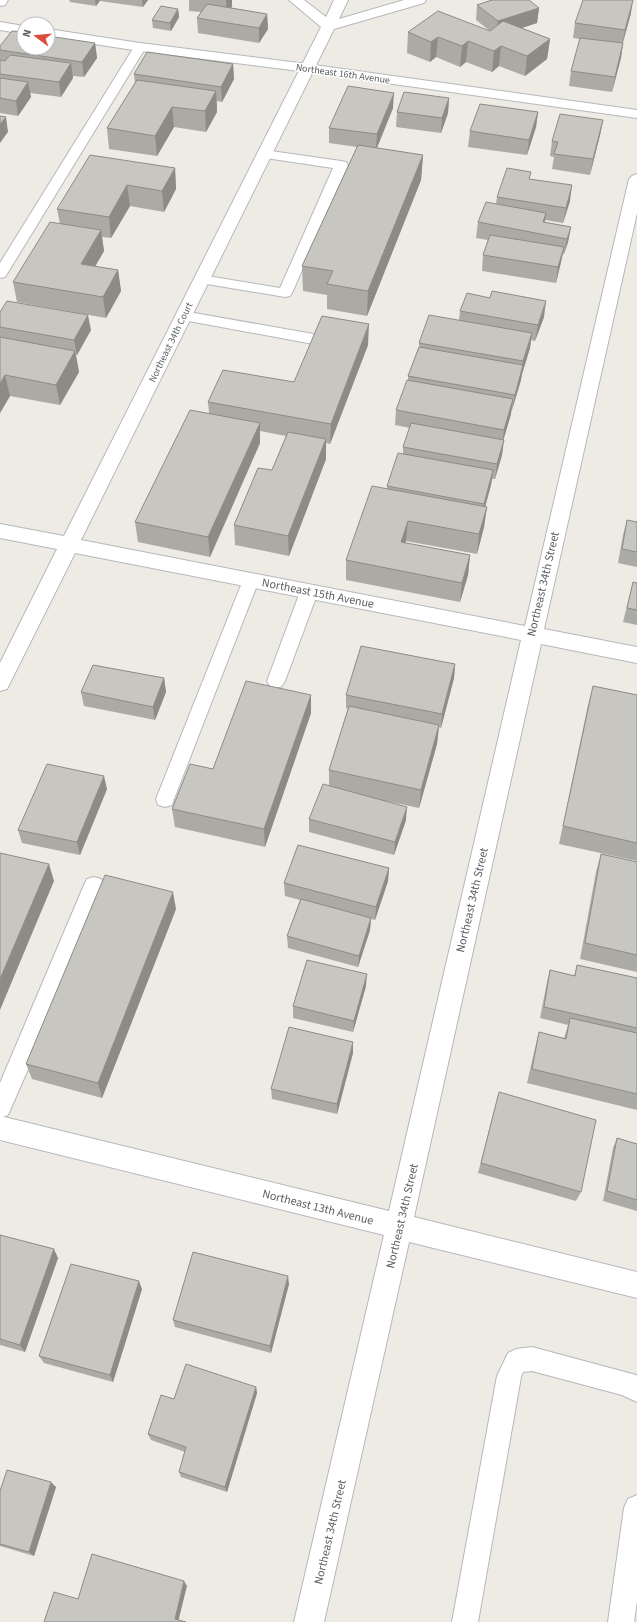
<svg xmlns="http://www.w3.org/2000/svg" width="637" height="1622" font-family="'Source Sans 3',sans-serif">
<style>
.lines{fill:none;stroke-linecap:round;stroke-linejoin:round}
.service-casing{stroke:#b5b8bc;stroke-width:2}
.minor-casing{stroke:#b5b8bc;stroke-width:2}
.tertiary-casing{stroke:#b5b8bc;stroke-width:2}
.service{fill:#fff;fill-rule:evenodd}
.minor{fill:#fff;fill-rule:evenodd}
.tertiary{fill:#fff;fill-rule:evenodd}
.wall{fill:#acaaa5}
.shaded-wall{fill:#8c8b86}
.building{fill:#c8c6c0;stroke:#8c8b86}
.labels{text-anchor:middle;stroke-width:3;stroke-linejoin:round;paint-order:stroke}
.far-street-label{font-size:10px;fill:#5b5e62;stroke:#fff}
.street-label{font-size:12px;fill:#5b5e62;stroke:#fff}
</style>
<rect width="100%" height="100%" fill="#edebe3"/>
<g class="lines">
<defs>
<g id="service">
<path d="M140,43L144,44L146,47L7,274L5,277L0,278V263L134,47L136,44Z"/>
<path d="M264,150L341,161L346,162L348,165L292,293L290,296L285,297L201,283L196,282L194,279L196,276L201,275L280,288L333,168L259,157L257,154L259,151Z"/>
<path d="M183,311L319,335L324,337L326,340L324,343L319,345L178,319L176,316L178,313Z"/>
<path d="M251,574L257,576L259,580L174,799L172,805L165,807L158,805L156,799L243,580L245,576Z"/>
<path d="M309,586L315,588L318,592L285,681L282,686L276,688L270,686L267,681L300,592L303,588Z"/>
<path d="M94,877L101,879L104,885L43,1035L8,1115L0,1118V1083L84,885L87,879Z"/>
<path d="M532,1347L636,1375L637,1376V1402L622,1395L532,1371L523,1372L521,1377L478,1622H452L497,1376L508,1353L516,1349Z"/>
<path d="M637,1495V1601L634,1622H608L624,1508L628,1499Z"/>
</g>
<g id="minor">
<path d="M0,0H8L5,5L0,6Z"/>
<path d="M289,0H304L326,17L334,0H348L339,19L404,0H426L424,3L334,29L81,540L525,626L629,179L632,176L637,174V213L544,629L637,647V663L541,644L414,1217L637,1272V1298L409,1242L324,1622H294L384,1235L0,1140V1116L389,1211L521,640L75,553L7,689L0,691V663L57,549L0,538V524L64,536L321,27Z"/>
</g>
<g id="tertiary">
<path d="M0,22L24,26V34L0,30Z"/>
<path d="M48,29L140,43L307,64L637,110V118L307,72L140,51L48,37Z"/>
</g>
</defs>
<!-- service casing -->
<use href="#service" class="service-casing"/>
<!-- minor casing -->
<use href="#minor" class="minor-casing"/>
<!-- tertiary casing -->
<use href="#tertiary" class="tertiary-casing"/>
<!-- service -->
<use href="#service" class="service"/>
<!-- minor -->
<use href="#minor" class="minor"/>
<!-- tertiary -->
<use href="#tertiary" class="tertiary"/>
</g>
<!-- wall -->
<g class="wall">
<path d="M69,0H148L143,7L100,1L96,6L70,2Z"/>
<path d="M189,0H232V6L231,8L267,14L268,29L259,43L198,33L197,18L201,12L189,11Z"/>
<path d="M477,5L539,8L537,23L522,28L550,39L547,59L525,76L499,66L492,72L466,62L460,67L436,57L430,62L407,53L408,32L490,31L476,20Z"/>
<path d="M178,9L179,17L171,31L153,28L152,20Z"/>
<path d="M631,13L623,43L621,58L612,92L569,86L571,71L580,39L573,38L575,23Z"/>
<path d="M95,43L97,58L84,77L73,76V78L61,97L30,93L31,97L18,116L0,113V46Z"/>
<path d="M233,64L234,79L222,102L217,101V112L206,132L174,127L157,156L109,149L107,128L135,83L134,74Z"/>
<path d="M449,98L448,113L441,133L396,127L397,112Z"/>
<path d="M393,108L377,148L423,155L421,180L367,316L327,309V295L303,291L302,266L357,147L329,143V128Z"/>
<path d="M538,112L536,127L527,155L468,147L470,131Z"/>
<path d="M603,120L600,135L590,175L552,169L554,157L550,156L552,141Z"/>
<path d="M175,168L176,189L164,212L130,206L111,238L102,237L104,251L95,267L118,270L121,291L106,318L17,302L13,282L60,224L57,209Z"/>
<path d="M530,179L570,201L563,223L545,220V222L571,227L568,242L564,254H563L561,262L556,283L482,271L483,255L488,240L476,238L478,222L496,204L497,197Z"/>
<path d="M460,311L544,317L535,341L531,340L530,348L522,374L521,380L512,410H511V414L503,440L502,455L495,479H492L491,485L485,506L487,507L484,527L477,554L406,541V543L470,555L468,575L460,602L346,580V560L387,488V486L403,453V447L410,428L395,425L396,410L408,380V376L419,347V343L459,320Z"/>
<path d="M0,312L91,330L77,355H76L79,372L60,405L10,396L0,413Z"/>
<path d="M368,345L330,444L326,443V459L289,556L235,545L234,525L272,470L286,436L260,431V443L210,557L138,542L135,522L209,413L208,402L294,382Z"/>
<path d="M627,520L637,522V567L618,563L623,535Z"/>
<path d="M633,582L637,583V625L623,622Z"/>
<path d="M455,664L454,678L441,728L439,727L437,744L419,808L386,801L406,820L394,855L309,832V819L329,785V770L348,709L346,708V695Z"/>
<path d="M164,678L166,692L155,720L84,706L81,692Z"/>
<path d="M593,686L637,695V861L559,844L588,705Z"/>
<path d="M311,695V713L265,847L175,827L172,809L213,769Z"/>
<path d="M107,789L80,855L22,843L18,830Z"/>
<path d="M601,854L637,862V972L580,959L596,872Z"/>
<path d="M389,868L388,881L375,920L371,919L370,930L358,967L288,948L287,936L300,900L285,896L284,883Z"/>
<path d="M176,909L102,1098L32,1079L26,1064Z"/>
<path d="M577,965L637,978V1110L527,1083L535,1048L539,1032L564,1038L568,1025L540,1018L547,982L550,970L574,976Z"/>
<path d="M366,986L353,1032L293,1018V1006Z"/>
<path d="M353,1053L337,1114L272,1099L271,1089Z"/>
<path d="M499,1092L581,1192L576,1201L478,1173Z"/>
<path d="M617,1138L637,1144V1211L603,1201L613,1148Z"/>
<path d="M0,1235L58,1258L25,1352L0,1345Z"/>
<path d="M289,1284L271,1353L175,1327L173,1320Z"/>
<path d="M142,1289L113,1382L44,1363L39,1356Z"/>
<path d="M256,1387L257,1393L227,1492L181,1477L179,1472L185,1452L151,1440L148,1434L174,1399Z"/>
<path d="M56,1487L34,1556L0,1546V1491Z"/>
</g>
<!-- shaded-wall -->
<g class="shaded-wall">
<path d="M95,0H100L96,6Z"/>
<path d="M142,0H148L143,7Z"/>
<path d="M226,0H232V6L227,16L226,1Z"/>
<path d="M633,0L631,13L622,45L625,30Z"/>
<path d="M539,8L537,23L496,36L498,21Z"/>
<path d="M178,9L179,17L171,31L170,23Z"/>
<path d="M267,14L268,29L259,43V28Z"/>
<path d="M438,37L436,57L430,62L431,42Z"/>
<path d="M550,39L547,59L525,76L527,56Z"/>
<path d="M468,41L466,62L460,67L462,46Z"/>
<path d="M95,43L97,58L84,77L82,62Z"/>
<path d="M623,43L621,58L612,92L615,77Z"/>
<path d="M501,46L499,66L492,72L494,51Z"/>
<path d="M71,63L73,78L61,97L59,82Z"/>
<path d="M233,64L234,79L222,102L221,87Z"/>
<path d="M28,82L31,97L18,116L16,101Z"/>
<path d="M216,91L217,112L206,132L205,111Z"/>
<path d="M394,93L393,108L376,150L377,134Z"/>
<path d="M449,98L448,113L441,133L442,118Z"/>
<path d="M172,107L174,127L157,156L155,136Z"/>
<path d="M538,112L536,127L527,155L529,140Z"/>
<path d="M6,117L8,132L0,143V124Z"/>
<path d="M603,120L600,135L590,175L593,159Z"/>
<path d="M423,155L421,180L367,316L368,291Z"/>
<path d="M175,168L176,189L164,212L162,191Z"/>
<path d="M127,185L130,206L111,238L109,217Z"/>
<path d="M572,185L570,201L563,223L566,208Z"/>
<path d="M546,213L544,229L543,222Z"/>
<path d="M571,227L568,242L564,254L567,239Z"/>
<path d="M101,230L104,251L84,285L81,264Z"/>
<path d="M564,247L561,262L556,283L558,267Z"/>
<path d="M118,270L121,291L106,318L103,297Z"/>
<path d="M546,301L544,317L535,341L538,325Z"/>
<path d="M88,315L91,330L77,355L74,340Z"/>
<path d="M369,324L368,345L330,444L331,424Z"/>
<path d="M532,333L530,348L522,374L521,380L512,410L515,395L522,367L523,361Z"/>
<path d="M75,351L79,372L60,405L56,385Z"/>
<path d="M5,375L10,396L0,413V384Z"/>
<path d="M513,399L511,414L502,445L504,430Z"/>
<path d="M260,423V443L210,557L208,537Z"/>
<path d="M326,439V459L289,556L288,536Z"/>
<path d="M504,440L502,455L495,479L497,464Z"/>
<path d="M493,470L491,485L482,519L484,504Z"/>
<path d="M487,507L484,527L477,554L479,534Z"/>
<path d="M408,521L406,541L400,562L401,542Z"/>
<path d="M470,555L468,575L460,602L462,583Z"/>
<path d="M455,664L454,678L441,728L442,714Z"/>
<path d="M164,678L166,692L155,720L153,707Z"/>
<path d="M311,695V713L265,847L264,829Z"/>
<path d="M439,725L437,744L419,808L421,790Z"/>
<path d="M104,776L107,789L80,855L77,842Z"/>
<path d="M407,807L406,820L394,855L395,842Z"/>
<path d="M49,864L54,881L0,1010V979Z"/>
<path d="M389,868L388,881L375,920L376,907Z"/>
<path d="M173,892L176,909L102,1098L98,1083Z"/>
<path d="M371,918L370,930L358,967L359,956Z"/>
<path d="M367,974L366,986L353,1032L354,1021Z"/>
<path d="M353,1042V1053L337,1114V1104Z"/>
<path d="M54,1249L58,1258L25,1352L20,1345Z"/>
<path d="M288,1276L289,1284L271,1353L270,1346Z"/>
<path d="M139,1281L142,1289L113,1382L110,1375Z"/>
<path d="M256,1387L257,1393L227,1492L225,1487Z"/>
<path d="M51,1482L56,1487L34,1556L29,1552Z"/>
<path d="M184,1581L187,1586L178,1622L175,1619Z"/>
</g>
<!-- building -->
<g class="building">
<path d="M492,0H529L539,8L498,21L477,5Z"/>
<path d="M583,0H633L625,30L575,23Z"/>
<path d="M207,4L267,14L259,28L197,18Z"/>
<path d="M161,6L178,9L170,23L152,20Z"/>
<path d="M438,11L490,31L503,21L550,39L527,56L501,46L494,51L468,41L462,46L438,37L431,42L408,32Z"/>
<path d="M12,31L24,32V48H48V36L95,43L82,62L0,50V46Z"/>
<path d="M580,38L623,43L615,77L571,71Z"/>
<path d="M147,52L233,64L221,87L134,74Z"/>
<path d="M10,55L71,63L59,82L0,74V60L5,61Z"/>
<path d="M0,78L28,82L16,101L0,98Z"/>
<path d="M137,80L216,91L205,111L172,107L155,136L107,128Z"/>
<path d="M348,86L394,93L377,134L329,128Z"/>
<path d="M404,92L449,98L442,118L397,112Z"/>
<path d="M480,104L538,112L529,140L470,131Z"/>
<path d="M560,114L603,120L593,159L554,154L558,142L552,141Z"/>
<path d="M0,116L6,117L0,124Z"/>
<path d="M358,145L423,155L368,291L327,284L333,271L302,266Z"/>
<path d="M90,155L175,168L162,191L127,185L109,217L57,209Z"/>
<path d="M507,168L531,172L529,179L572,185L566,208L497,197Z"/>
<path d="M486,202L546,213L543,222L571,227L567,239L478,222Z"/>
<path d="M50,222L101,230L81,264L118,270L103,297L13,282Z"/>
<path d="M490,235L564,247L558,267L483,255Z"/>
<path d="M492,291L546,301L538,325L460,311L467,293L490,298Z"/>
<path d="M7,301L88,315L74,340L0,327V312Z"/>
<path d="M429,315L532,333L523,361L419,343Z"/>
<path d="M322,316L369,324L331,424L208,402L223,370L294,382Z"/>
<path d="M0,337L75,351L56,385L5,375L0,384Z"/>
<path d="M419,347L523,365L515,395L408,376Z"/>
<path d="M407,380L513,399L504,430L396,410Z"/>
<path d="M190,410L260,423L208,537L135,522Z"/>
<path d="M411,423L504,440L497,464L403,447Z"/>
<path d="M288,432L326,439L288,536L234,525L258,468L272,470Z"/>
<path d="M398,453L493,470L484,504L387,486Z"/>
<path d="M372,486L487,507L479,534L408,521L401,542L470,555L462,583L346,560Z"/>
<path d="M627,520L637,522V552L622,549Z"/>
<path d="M633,582L637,583V610L627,608Z"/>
<path d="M361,646L455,664L442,714L346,695Z"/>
<path d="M93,665L164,678L153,707L81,692Z"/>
<path d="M246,681L311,695L264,829L172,809L190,764L213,769Z"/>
<path d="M593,686L637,695V843L563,826Z"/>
<path d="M349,706L439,725L421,790L329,770Z"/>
<path d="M47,764L104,776L77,842L18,830Z"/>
<path d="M323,784L407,807L395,842L309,819Z"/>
<path d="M298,845L389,868L376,907L284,883Z"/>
<path d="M0,853L49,864L0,979Z"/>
<path d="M601,854L637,862V955L585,943Z"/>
<path d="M105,875L173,892L98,1083L26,1064Z"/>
<path d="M301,899L371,918L359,956L287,936Z"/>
<path d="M307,960L367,974L354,1021L293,1006Z"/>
<path d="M577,965L637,978V1028L544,1007L550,970L575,976Z"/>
<path d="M570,1018L637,1033V1094L532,1069L539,1032L566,1039Z"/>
<path d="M289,1027L353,1042L337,1104L271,1089Z"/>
<path d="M499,1092L596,1120L581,1192L481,1163Z"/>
<path d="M617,1138L637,1144V1200L607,1191Z"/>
<path d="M0,1235L54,1249L20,1345L0,1339Z"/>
<path d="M193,1252L288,1276L270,1346L173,1320Z"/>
<path d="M71,1264L139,1281L110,1375L39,1356Z"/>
<path d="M186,1364L256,1387L225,1487L179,1472L186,1447L148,1434L161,1395L174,1399Z"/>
<path d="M7,1470L51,1482L29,1552L0,1544V1491Z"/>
<path d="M92,1554L184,1581L175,1619L186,1622H44L54,1592L78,1599Z"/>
</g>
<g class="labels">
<!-- far-street labels -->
<g class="far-street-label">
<text transform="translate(343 73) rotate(8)" y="4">Northeast 16th Avenue</text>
<text transform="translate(170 342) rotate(-64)" y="4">Northeast 34th Court</text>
</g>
<!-- street labels -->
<g class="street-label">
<text transform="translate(543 584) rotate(-77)" y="4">Northeast 34th Street</text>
<text transform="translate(318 593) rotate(11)" y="4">Northeast 15th Avenue</text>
<text transform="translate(472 900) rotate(-77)" y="4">Northeast 34th Street</text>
<text transform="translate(318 1207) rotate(14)" y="4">Northeast 13th Avenue</text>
<text transform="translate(402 1216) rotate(-77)" y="4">Northeast 34th Street</text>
<text transform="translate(330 1532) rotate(-77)" y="4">Northeast 34th Street</text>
</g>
</g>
<!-- north arrow -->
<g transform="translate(36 36) rotate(286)"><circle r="19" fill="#ffffff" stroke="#bdbfc0"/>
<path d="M0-3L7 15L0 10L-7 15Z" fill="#dc4e39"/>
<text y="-6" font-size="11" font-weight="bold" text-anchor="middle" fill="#5b5e62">N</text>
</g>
</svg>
